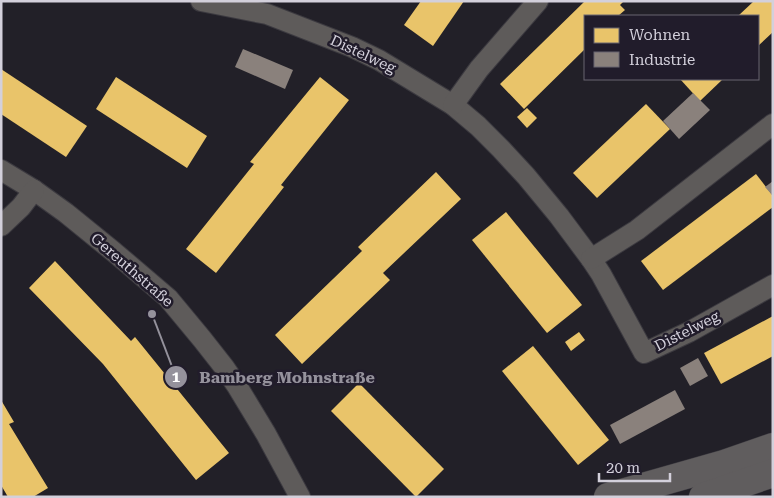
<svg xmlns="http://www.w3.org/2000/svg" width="774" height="498" font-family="'Roboto Serif',serif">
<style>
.homes{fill:#e9c46a}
.industry{fill:#8a817c}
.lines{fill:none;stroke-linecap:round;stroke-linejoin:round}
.street-casing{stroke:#3c3a40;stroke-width:22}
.secondary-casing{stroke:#3c3a40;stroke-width:29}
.street{stroke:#5e5b5a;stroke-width:20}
.secondary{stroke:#605d5e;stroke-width:28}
.labels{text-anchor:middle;stroke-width:5;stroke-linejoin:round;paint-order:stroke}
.street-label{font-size:15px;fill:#d3d0db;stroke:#211c2b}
.leader{fill:none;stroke:#95929c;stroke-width:2}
.callout-dot{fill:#95929c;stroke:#211c2b;stroke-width:2}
.mark-label{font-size:15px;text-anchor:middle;font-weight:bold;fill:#fff}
.callout-label{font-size:16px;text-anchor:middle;font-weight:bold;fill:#95929c;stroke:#211c2b;stroke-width:5;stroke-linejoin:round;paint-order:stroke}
</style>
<rect width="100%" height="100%" fill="#222028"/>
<!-- homes -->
<g class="homes">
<path d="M421,1H464L433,46L404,25Z"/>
<path d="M585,1H624L620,5L625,10L618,16H585V49L524,109L500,84Z"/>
<path d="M754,1H773V32L758,46V16H738Z"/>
<path d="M1,69L87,126L66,157L1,114Z"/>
<path d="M116,77L207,136L187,168L96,109Z"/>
<path d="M320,77L349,100L281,185L284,187L216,273L186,249L254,164L250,162Z"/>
<path d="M680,79H723L700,101Z"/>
<path d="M646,104L670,129L597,198L573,173Z"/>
<path d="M527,108L537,118L527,128L517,117Z"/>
<path d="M436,172L461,199L383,273L390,280L302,364L275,335L362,251L358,247Z"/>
<path d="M756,174L773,196V207L663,290L641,261Z"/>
<path d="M506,212L582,305L547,333L472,240Z"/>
<path d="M55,261L131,341L135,337L229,453L196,480L103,364L29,288Z"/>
<path d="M773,316V356L721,384L704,353Z"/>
<path d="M579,332L585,340L571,351L565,342Z"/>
<path d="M533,346L609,440L578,465L502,371Z"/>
<path d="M359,383L444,469L416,497L331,411Z"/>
<path d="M1,400L14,422L9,424L48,488L33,497H8L1,485Z"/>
</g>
<!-- industry -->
<g class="industry">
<path d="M243,49L293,70L285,89L235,67Z"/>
<path d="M693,93L710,110L679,139L663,121Z"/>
<path d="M773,181V196L765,187Z"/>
<path d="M698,358L708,376L690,386L680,368Z"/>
<path d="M675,390L685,409L620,444L610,425Z"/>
</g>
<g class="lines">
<defs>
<g id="street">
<path d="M201,1L267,14L352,47L379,60L453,105L478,126L501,149L526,176L559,216L591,259L601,274L644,353L689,332L773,285"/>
<path d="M453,105L479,69L538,1"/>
<path d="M1,170L34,190L66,213L114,252L168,298L202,339L224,367L237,386L266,434L300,497"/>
<path d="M1,226L21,207L34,190"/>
<path d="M591,259L637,230L773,124"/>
</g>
<g id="secondary">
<path d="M608,497L724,464L773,447"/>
<path d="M703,497L773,473"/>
</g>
</defs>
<!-- street casing -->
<use href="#street" class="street-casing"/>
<!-- secondary casing -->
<use href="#secondary" class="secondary-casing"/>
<!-- street -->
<use href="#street" class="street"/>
<!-- secondary -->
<use href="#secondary" class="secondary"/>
</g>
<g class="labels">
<!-- street labels -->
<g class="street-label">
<text transform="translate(363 54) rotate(25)" y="5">Distelweg</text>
<text transform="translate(132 270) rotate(41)" y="5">Gereuthstraße</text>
<text transform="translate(687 331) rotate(-27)" y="5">Distelweg</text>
</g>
</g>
<!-- callouts -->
<path class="leader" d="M152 314L176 377"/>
<g class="callout-dot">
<circle cx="152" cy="314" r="5"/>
<circle cx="176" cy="377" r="12"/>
</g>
<g class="mark-label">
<text x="176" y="382">1</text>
</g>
<g class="callout-label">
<text x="287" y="383">Bamberg Mohnstraße</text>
</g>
<!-- border -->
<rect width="774" height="498" fill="none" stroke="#d3d0db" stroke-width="5"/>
<!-- legend -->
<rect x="584" y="15" width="175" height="65" fill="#211c2b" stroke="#686471"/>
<rect x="594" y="28" width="25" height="15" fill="#e9c46a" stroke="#686471"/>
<text x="629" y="40" font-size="15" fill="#d3d0db">Wohnen</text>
<rect x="594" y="52" width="25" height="15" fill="#8a817c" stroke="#686471"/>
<text x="629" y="65" font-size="15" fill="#d3d0db">Industrie</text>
<!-- scale -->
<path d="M599 473v8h71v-8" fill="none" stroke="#d3d0db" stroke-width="2.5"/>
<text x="606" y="473" font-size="15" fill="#d3d0db" stroke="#211c2b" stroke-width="4" paint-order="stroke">20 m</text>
</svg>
